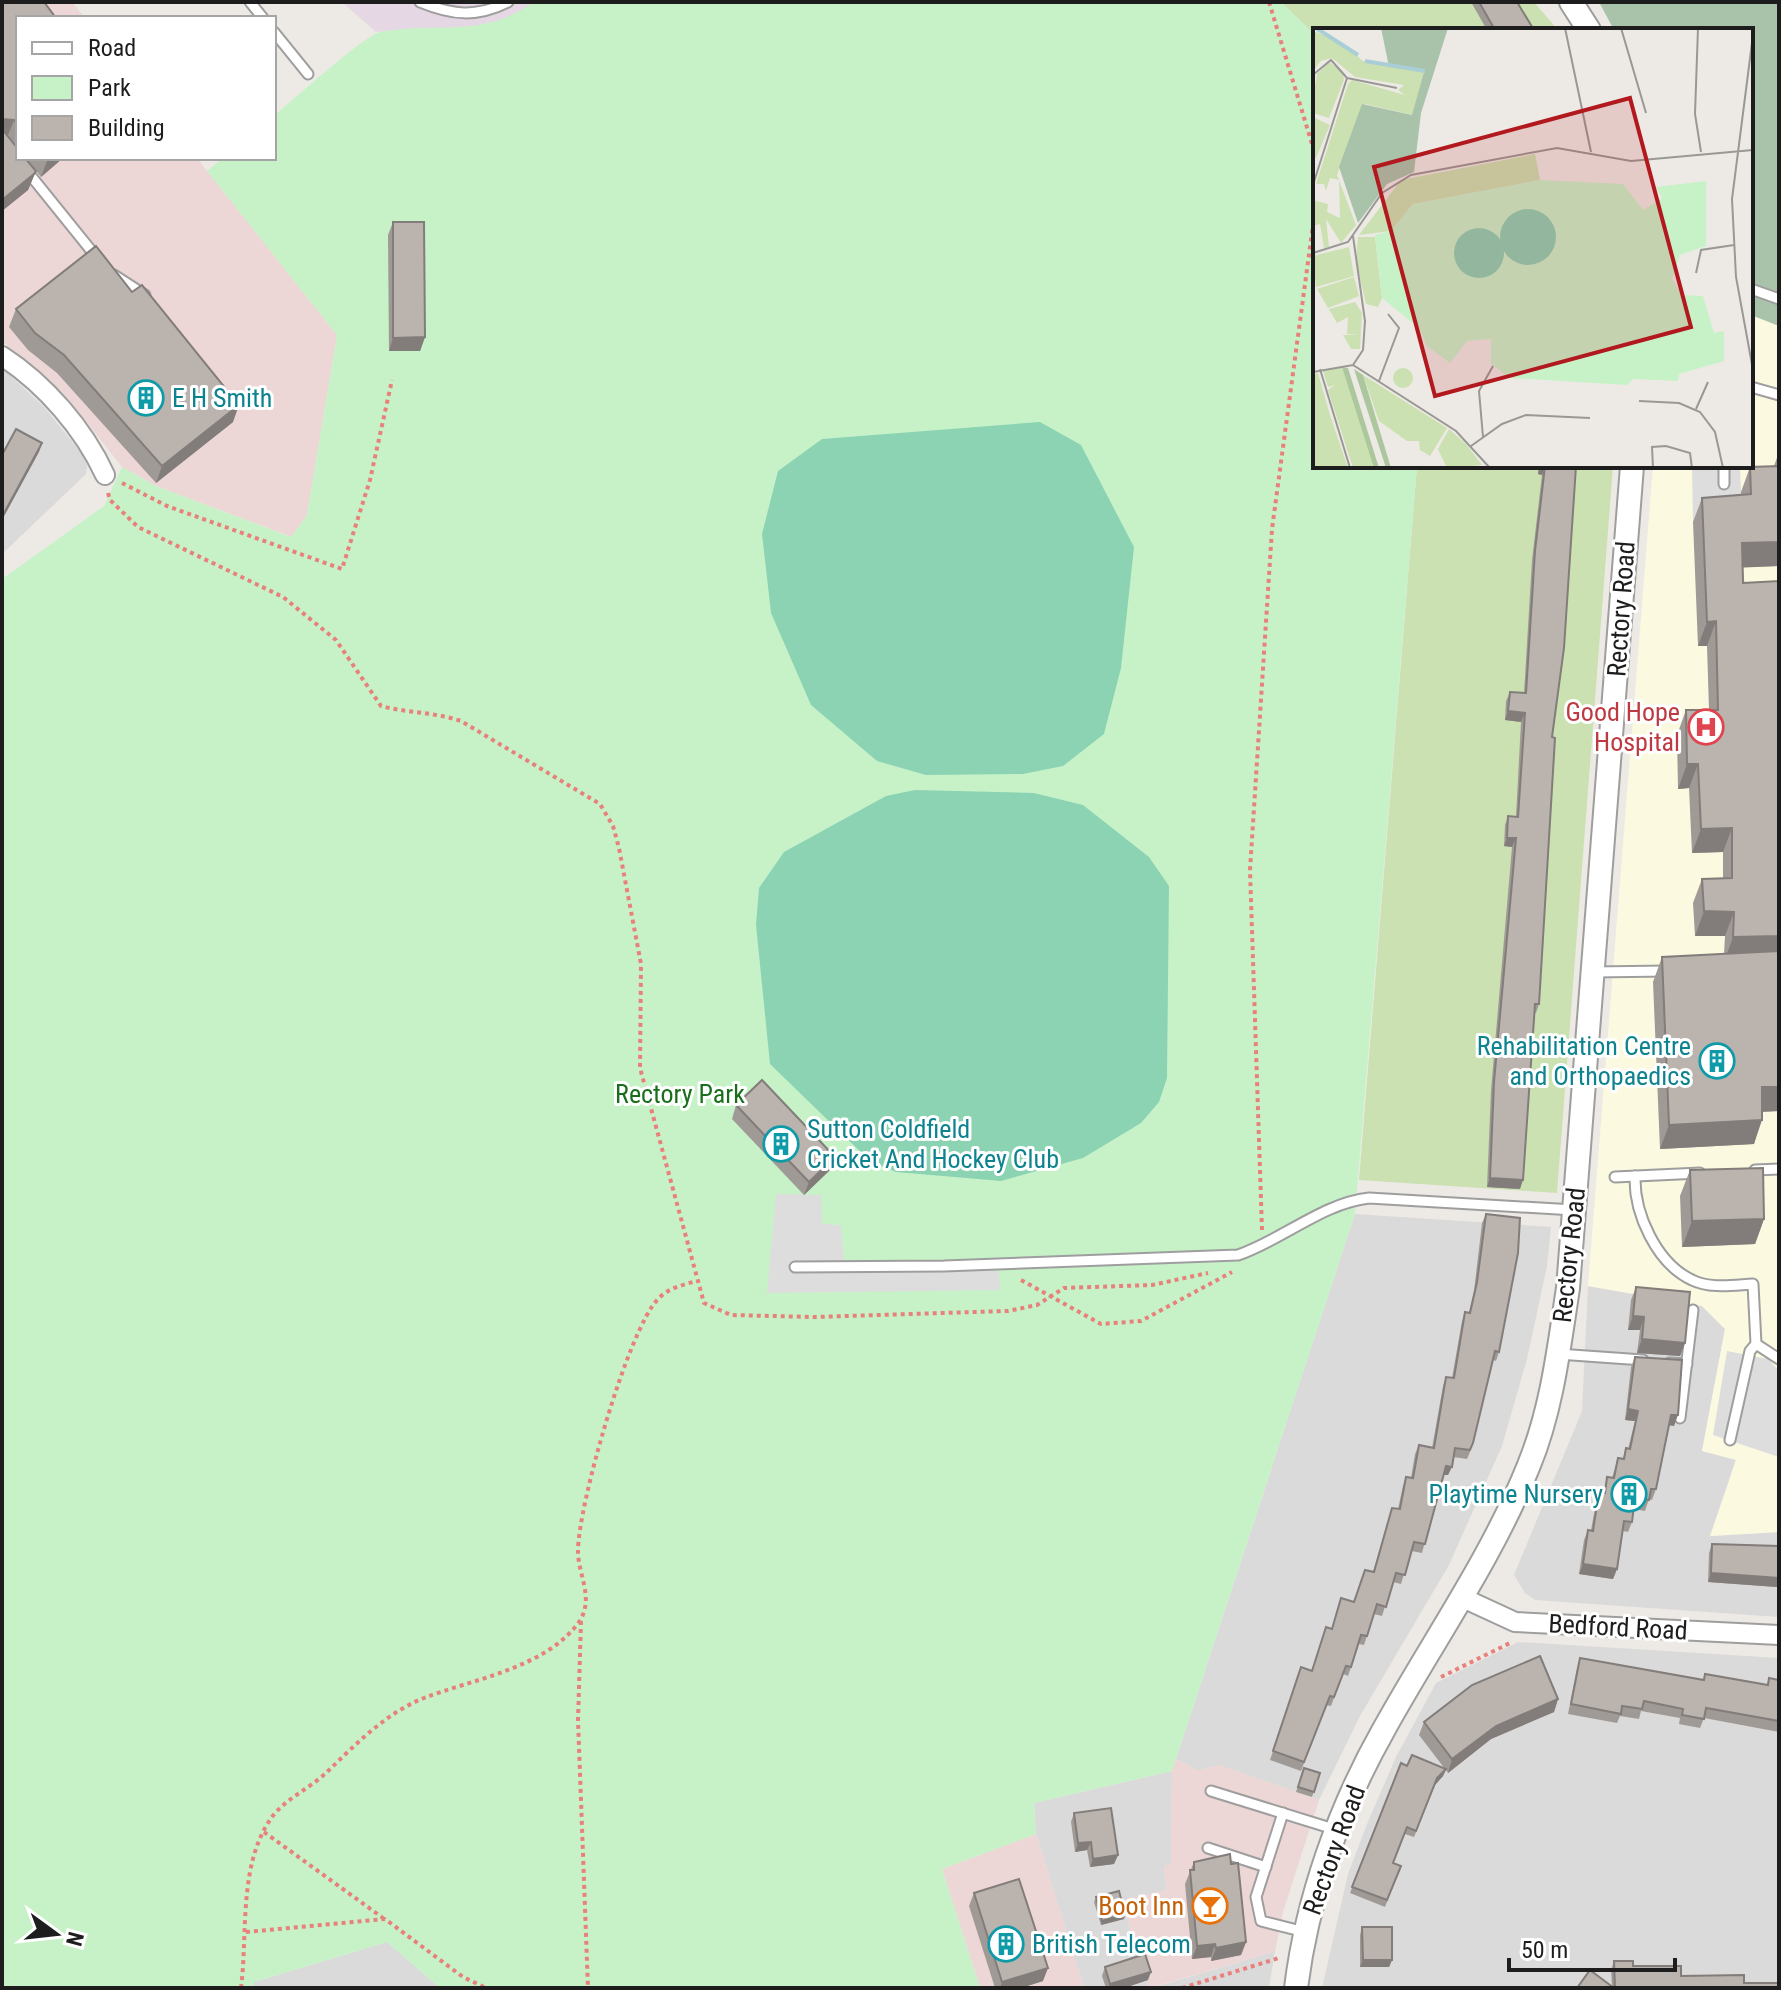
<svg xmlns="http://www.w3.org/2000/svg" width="1781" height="1990" font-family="'Roboto Condensed',sans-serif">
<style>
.residential{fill:#dbdada}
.commercial{fill:#ecd6d6}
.industrial{fill:#e5d7e3}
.education{fill:#fbfae0}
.grass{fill:#cbe1b1}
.cemetery{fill:#a9c3ab}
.park{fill:#c7f2c8}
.pitch{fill:#8cd3b4}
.parking{fill:#ddd}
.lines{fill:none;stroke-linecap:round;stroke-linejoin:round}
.service-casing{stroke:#9e9e9e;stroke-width:13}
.minor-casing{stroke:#9e9e9e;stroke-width:22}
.tertiary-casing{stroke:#9e9e9e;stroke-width:26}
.path{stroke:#e8817b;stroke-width:4;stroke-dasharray:4 4;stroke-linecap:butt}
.service{stroke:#fff;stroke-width:9}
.minor{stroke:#fff;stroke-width:18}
.tertiary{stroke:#fff;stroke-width:22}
.wall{fill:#a09a96}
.shaded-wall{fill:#827d7a}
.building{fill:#bab3ae;stroke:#827d7a;stroke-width:2}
.labels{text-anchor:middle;stroke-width:6;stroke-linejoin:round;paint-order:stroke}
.culture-label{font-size:26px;fill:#0d838f;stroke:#fff;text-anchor:start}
.street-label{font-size:26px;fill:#1d1d1d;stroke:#fff}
.health-label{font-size:26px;fill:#be3a42;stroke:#fff;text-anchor:end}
.park-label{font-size:26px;fill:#196e1c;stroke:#fff}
.food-label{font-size:26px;fill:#c56008;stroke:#fff;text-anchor:end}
.inset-river{fill:none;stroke:#aaced5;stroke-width:4}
.inset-road{fill:none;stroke:#9a9895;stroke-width:2}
.view{fill:#b2191f;fill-opacity:0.15;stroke:#b2191f;stroke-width:4}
.inset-edge{fill:none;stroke:#1d1d1d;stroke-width:4}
</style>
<rect width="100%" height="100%" fill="#edeae5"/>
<!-- residential -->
<g class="residential">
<path d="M2,368L44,407L88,461L86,474L2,554Z"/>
<path d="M1355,1214L1551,1227L1547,1266L1527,1359L1502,1446L1449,1565L1360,1716L1319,1800L1219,1765L1198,1771L1176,1759Z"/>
<path d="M1588,1286L1702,1306L1725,1329L1702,1451L1736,1459L1711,1536L1779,1532V1617L1535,1600L1525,1593L1514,1575L1582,1411Z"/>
<path d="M1518,1642L1779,1658V1988H1322L1348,1874L1367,1824L1396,1757L1436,1683Z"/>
<path d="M1172,1771L1171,1865L1164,1867L1167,1890L1121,1901L1150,1988H1084L1036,1834L1034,1803Z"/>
<path d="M387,1942L440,1988H254V1982Z"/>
<path d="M1275,1951L1269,1988H1152Z"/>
</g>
<!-- commercial -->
<g class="commercial">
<path d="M2,2H72L85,18H18V158H197L337,335L307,515L292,537L156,486L122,467L69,400L2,341Z"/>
<path d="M1176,1759L1198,1771L1219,1765L1319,1800L1283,1912L1275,1951L1150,1988L1121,1900L1167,1890L1164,1866L1171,1864L1172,1771Z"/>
<path d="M1036,1834L1084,1988H980L942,1869Z"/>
</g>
<!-- industrial -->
<path class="industrial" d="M342,2H534L510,19L470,27L376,32Z"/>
<!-- education -->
<path class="education" d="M1751,315L1779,326V1532L1710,1536L1736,1460L1702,1451L1725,1329L1702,1306L1588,1286L1653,466H1751Z"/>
<!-- grass -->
<g class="grass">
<path d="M1281,2H1534L1558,30H1315V35Z"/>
<path d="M1417,466H1613L1557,1193L1359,1180Z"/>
</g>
<!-- cemetery -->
<path class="cemetery" d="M1599,2H1779V326L1751,315V30H1614Z"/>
<!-- park -->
<path class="park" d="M534,2H1281L1315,35V466H1417L1355,1214L1172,1771L1034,1803L1036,1834L942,1869L980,1988H440L387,1942L254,1982V1988H2V579L104,506L122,467L156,486L291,537L307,515L337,335L207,171L223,158H274V116C292,101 363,36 380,32C438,21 480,40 534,2Z"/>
<!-- pitch -->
<g class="pitch">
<path d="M1040,422L1081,445L1134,547L1121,668L1104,734L1063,766L1023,774L926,775L877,761L811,705L771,613L762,534L778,471L822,439Z"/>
<path d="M915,790L1034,793L1083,805L1149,857L1169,886L1167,1078L1159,1102L1141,1123L1083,1158L1001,1181L896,1172L870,1161L770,1064L756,925L759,888L784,852L886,796Z"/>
</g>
<!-- parking -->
<g class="parking">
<path d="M1692,466H1740L1742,519L1693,522Z"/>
<path d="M776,1194L821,1195L822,1224L841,1225L845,1271H999L1000,1290L767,1293Z"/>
<path d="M1727,1351L1768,1359L1779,1371V1457L1713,1435Z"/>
</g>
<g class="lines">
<defs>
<g id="service">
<path d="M250,2L263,18"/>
<path d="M420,2C452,15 476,18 508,2"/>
<path d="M274,32L308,74"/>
<path d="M27,171L98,259"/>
<path d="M114,275L145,295"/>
<path d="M1751,289L1779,299"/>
<path d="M1751,387L1779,395"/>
<path d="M1724,466V484"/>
<path d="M1592,972L1669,971"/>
<path d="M1755,1170L1779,1169"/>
<path d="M1635,1176C1634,1213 1656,1263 1692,1280C1710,1289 1734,1285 1753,1284L1756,1344L1750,1351L1730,1440"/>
<path d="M1615,1177L1700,1173"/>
<path d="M795,1267L944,1266L1238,1255C1282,1240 1323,1203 1369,1198L1574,1210"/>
<path d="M1756,1344L1779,1359"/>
<path d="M1558,1354L1643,1360"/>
<path d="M1669,1363L1687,1364"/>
<path d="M1680,1418L1693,1310"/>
<path d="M1211,1791L1337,1830"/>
<path d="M1283,1813L1256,1897L1261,1921L1305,1932"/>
<path d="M1208,1848L1266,1867"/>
</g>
<g id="minor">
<path d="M2,356C45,384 84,429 105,475"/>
<path d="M1463,1598L1515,1622L1779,1635"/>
</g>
<g id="tertiary">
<path d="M1571,2L1589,30"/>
<path d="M1296,1988C1307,1899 1339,1809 1383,1731C1432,1642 1491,1560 1529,1465C1552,1409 1559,1347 1568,1288L1632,466"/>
</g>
</defs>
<!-- service casing -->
<use href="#service" class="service-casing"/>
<!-- minor casing -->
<use href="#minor" class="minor-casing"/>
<!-- tertiary casing -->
<use href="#tertiary" class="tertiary-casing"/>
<!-- path -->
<g class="path">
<path d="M1269,2L1315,154"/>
<path d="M122,483L167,506L342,569L370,480L392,380"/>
<path d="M108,493L110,500L138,527L283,597L336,640L381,706C408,713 434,712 461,721L600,804L613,826L619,848L641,964L640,1068L704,1303L731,1315L813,1317L1008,1311L1037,1305L1064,1288L1152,1285L1208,1273"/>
<path d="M1262,1230L1250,870L1272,529L1315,210"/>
<path d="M1021,1280L1101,1324L1141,1321L1232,1272"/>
<path d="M581,1621L578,1720L588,1988"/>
<path d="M1441,1677L1512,1642"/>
<path d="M264,1832L383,1918"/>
<path d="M246,1932L385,1919L463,1977L486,1988"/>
<path d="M241,1988C248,1933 238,1864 272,1817C286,1798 311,1788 328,1771C356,1744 386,1713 424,1698C473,1679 546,1668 579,1622C595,1598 578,1576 578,1551C578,1506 628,1330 658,1299C668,1288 683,1285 696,1281"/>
<path d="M1182,1988L1279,1958"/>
<path d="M1429,1988H1442"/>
</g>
<!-- service -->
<use href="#service" class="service"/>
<!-- minor -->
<use href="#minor" class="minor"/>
<!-- tertiary -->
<use href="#tertiary" class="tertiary"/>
</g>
<!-- wall -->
<g class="wall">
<path d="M2,2L18,18V148L7,135L36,171L28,190L2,211Z"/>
<path d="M1471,2H1517L1534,30H1487Z"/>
<path d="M26,158H63L41,177Z"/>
<path d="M393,222L425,337L420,351H389L388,235Z"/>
<path d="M16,309L233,422L156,483L57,373L28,350L9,327Z"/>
<path d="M1779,452V566L1743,567L1776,951L1779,1111L1762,1112L1754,1144L1660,1149L1653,982L1662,957L1724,954L1725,936H1695L1693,903L1702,879L1723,878V852L1692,853L1689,788L1678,789L1677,735L1686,710H1709L1707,646H1698L1693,522L1702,498L1741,495V492L1750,467L1774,466Z"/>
<path d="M1538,466H1576L1552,737L1539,1004L1536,1013H1535L1520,1189L1487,1187L1491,1090L1512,847L1504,846L1505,825L1508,816H1516L1521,722L1505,720L1506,701L1510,692L1524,693L1532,560L1542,475L1538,474Z"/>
<path d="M736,1105L830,1170L804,1195L732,1119Z"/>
<path d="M1690,1170L1764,1219L1755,1244L1682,1247L1680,1196Z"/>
<path d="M1486,1214L1499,1352L1496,1361L1493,1360L1470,1452L1467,1459L1453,1457L1448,1475H1443L1422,1553L1411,1551L1401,1584L1393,1582L1382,1616L1374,1614L1364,1645L1359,1644L1348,1676L1343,1674L1331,1706L1326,1705L1301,1771L1270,1760L1301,1667L1311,1671L1332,1629L1354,1602L1373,1572L1392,1508L1398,1509L1403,1486L1406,1477L1411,1478L1415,1454L1419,1445L1432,1448L1443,1386L1446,1377L1452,1378L1462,1321L1465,1312H1469L1474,1291L1482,1223Z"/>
<path d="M1636,1287L1685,1343L1680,1356L1637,1353L1640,1330H1628L1631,1300Z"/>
<path d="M1635,1357L1674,1426L1669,1425L1656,1489L1652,1500L1649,1499L1645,1511L1634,1509L1632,1522L1628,1532L1623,1531L1617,1569L1613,1579L1579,1574L1584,1540L1588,1530H1591L1596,1503L1599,1492L1603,1493L1607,1477L1612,1478L1618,1458H1623L1626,1448L1628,1449L1635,1421L1625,1420L1631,1367Z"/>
<path d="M1712,1544L1779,1546V1584L1777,1587L1708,1582L1709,1553Z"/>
<path d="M1580,1658L1703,1680L1705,1674L1767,1685L1769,1678L1779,1680V1732L1704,1718L1700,1728L1679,1724L1680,1718L1641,1711L1639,1719L1620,1716L1617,1723L1568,1714L1577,1668Z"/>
<path d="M1558,1699L1554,1712L1491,1739L1448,1773L1446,1770L1443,1776L1435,1785L1414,1837L1405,1834L1393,1863L1401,1866L1385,1907L1350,1893L1401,1763L1407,1766L1445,1769L1419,1735L1424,1722Z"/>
<path d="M1304,1768L1320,1773L1312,1797L1296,1792Z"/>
<path d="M1074,1813L1118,1855L1114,1864L1090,1867L1087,1850L1075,1852L1071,1822Z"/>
<path d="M1194,1862L1231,1864L1246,1942L1241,1955L1211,1961V1957L1192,1959L1185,1884Z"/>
<path d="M974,1893L1043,1981L1021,1988H995L969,1906Z"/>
<path d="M1096,1897L1125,1914L1124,1919L1101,1925L1094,1902Z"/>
<path d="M1362,1927L1392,1960L1389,1967H1360V1935Z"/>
<path d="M1614,1961L1681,1976L1744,1983L1779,1988H1577L1612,1986L1611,1970Z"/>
<path d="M1105,1967L1148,1980L1124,1988H1106L1102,1976Z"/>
</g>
<!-- shaded-wall -->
<g class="shaded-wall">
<path d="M2,119L14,120L8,135H2Z"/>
<path d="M51,158H63L41,177L47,161Z"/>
<path d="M36,171L28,190L2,211V200Z"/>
<path d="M425,337L420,351H389L393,338Z"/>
<path d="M239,405L233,422L156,483L162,466Z"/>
<path d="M42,443L39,452L2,520V517Z"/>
<path d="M1541,466H1545L1542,475L1538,474Z"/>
<path d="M1779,542V566L1733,568L1742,543Z"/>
<path d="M1716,621L1707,646H1698L1707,622Z"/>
<path d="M1508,711L1525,713L1521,722L1505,720Z"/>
<path d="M1687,764H1698L1689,788L1678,789Z"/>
<path d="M1732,828L1723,852L1692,853L1701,829Z"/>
<path d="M1507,838H1516L1512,847L1504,846Z"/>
<path d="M1704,911L1734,912L1725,936H1695Z"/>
<path d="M1779,931V951L1724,962L1733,937Z"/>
<path d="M1762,1087H1779V1111L1753,1112Z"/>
<path d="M1762,1120L1754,1144L1660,1149L1669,1125Z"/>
<path d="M835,1157L830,1170L804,1195L809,1182Z"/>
<path d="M1490,1178L1523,1180L1520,1189L1487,1187Z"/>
<path d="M1764,1219L1755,1244L1682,1247L1692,1221Z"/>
<path d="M1633,1316L1644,1317L1640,1330H1628Z"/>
<path d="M1642,1339L1685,1343L1680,1356L1637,1353Z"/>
<path d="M1628,1409L1638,1411L1635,1421L1625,1420Z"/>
<path d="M1671,1415H1678L1674,1426L1667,1425Z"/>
<path d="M1446,1466L1452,1467L1448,1475H1443Z"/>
<path d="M1583,1564L1617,1569L1613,1579L1579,1574Z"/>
<path d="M1711,1573L1779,1578V1584L1777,1587L1708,1582Z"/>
<path d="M1558,1699L1554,1712L1491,1739L1448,1773L1452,1759L1496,1726Z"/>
<path d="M1446,1769L1443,1776L1435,1785L1414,1837L1437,1778Z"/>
<path d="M1091,1842L1087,1850L1075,1852L1078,1843Z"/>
<path d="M1118,1855L1114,1864L1090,1867L1093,1859Z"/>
<path d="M1125,1914L1124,1919L1101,1925L1102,1921Z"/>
<path d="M1246,1942L1241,1955L1211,1961L1216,1948Z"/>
<path d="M1215,1944L1211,1957L1192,1959L1197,1946Z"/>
<path d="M1363,1960H1392L1389,1967H1360Z"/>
<path d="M1048,1968L1043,1981L1021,1988H1000L1002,1982Z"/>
<path d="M1151,1972L1148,1980L1124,1988H1109L1110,1984Z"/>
</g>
<!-- building -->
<g class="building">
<path d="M2,2H44L56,18H18V125L14,120L2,119V123Z"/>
<path d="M1479,2H1517L1534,30H1495Z"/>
<path d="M2,129L18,149V158H25L36,171L34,174L2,200Z"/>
<path d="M393,222H424L425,337L393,338Z"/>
<path d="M96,246L132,292L142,285L239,405L162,466L64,355L35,333L16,309Z"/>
<path d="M16,429L42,443L2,517V455Z"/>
<path d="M1545,466H1576L1564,648L1552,737L1555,738L1540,988L1539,1004H1535L1523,1180L1490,1178L1494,1082L1516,838H1507L1508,816L1518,817L1525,713L1508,711L1510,692L1526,693L1535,551Z"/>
<path d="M1779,466V542L1742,543L1743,583L1779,581V936L1733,937L1734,912L1704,911L1702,879L1732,878V828L1701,829L1698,764H1687L1686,710H1718L1716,621L1707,622L1702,498L1751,494L1750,467Z"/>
<path d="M1779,951V1087H1762V1120L1669,1125L1662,957Z"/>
<path d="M762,1080L835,1157L809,1182L736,1105Z"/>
<path d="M1763,1168L1764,1219L1692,1221L1690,1170Z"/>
<path d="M1486,1214L1520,1218L1518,1253L1499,1352L1495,1351L1473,1443L1470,1450L1455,1448L1452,1467L1446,1466L1425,1544L1414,1542L1405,1575L1396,1573L1386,1607L1377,1604L1367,1636L1361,1635L1351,1667L1346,1666L1334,1697L1330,1696L1304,1762L1273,1751L1301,1667L1312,1671L1326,1627L1332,1629L1341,1598L1354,1602L1365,1570L1374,1572L1392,1508L1400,1509L1406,1477L1413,1478L1419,1445L1434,1448L1446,1377L1454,1378L1465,1312L1470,1313L1477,1282Z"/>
<path d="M1636,1287L1690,1292L1685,1343L1642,1339L1644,1317L1633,1316Z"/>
<path d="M1635,1357L1682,1360L1678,1415H1671L1656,1489H1651L1649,1500L1635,1498L1632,1522L1624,1521L1617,1569L1583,1564L1588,1530L1593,1531L1599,1492L1605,1493L1607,1477L1614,1478L1618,1458L1624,1459L1626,1448L1630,1449L1638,1411L1628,1409Z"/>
<path d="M1712,1544L1779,1546V1578L1711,1573Z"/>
<path d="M1540,1656L1558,1699L1496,1726L1452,1759L1424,1722L1472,1685Z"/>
<path d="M1580,1658L1704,1680L1705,1674L1768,1685L1769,1678L1779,1680V1721L1706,1708L1704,1719L1682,1715L1683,1709L1644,1701L1642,1709L1622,1706L1621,1714L1571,1704Z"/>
<path d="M1412,1755L1446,1769L1437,1778L1416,1831L1407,1827L1393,1863L1401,1866L1387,1900L1352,1887L1401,1763L1407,1766Z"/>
<path d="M1304,1768L1320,1773L1314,1792L1298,1787Z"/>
<path d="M1111,1808L1118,1855L1093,1859L1091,1842L1078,1843L1074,1813Z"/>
<path d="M1230,1854L1231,1864L1238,1863L1246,1942L1216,1948L1215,1944L1197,1946L1190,1870H1194V1862Z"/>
<path d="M1019,1879L1048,1968L1002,1982L974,1893Z"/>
<path d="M1119,1891L1125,1914L1102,1921L1096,1897Z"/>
<path d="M1362,1927H1392V1960H1363Z"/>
<path d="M1145,1954L1151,1972L1110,1984L1105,1967Z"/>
<path d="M1614,1961H1633V1966H1681V1976L1744,1975V1983H1779V1988H1615Z"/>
<path d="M1590,1970L1614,1988H1577Z"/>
</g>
<!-- icons -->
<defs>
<symbol id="building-ring" viewBox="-11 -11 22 22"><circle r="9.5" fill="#fff" stroke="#0f9aa8" stroke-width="1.5"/><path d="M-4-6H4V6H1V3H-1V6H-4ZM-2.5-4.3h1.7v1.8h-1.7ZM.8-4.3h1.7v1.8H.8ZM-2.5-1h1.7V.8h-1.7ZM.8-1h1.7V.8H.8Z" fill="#0f9aa8"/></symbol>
<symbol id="hospital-ring" viewBox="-11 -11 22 22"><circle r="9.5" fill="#fff" stroke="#e0444e" stroke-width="1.5"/><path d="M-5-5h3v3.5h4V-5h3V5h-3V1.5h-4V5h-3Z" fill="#e0444e"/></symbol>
<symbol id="bar-ring" viewBox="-11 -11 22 22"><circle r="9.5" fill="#fff" stroke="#e8710a" stroke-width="1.5"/><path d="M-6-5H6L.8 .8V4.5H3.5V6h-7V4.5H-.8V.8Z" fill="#e8710a"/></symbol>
</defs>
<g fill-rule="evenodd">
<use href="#building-ring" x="126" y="378" width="40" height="40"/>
<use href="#hospital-ring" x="1686" y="707" width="40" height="40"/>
<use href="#building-ring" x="1697" y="1041" width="40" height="40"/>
<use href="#building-ring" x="761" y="1124" width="40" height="40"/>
<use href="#building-ring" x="1609" y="1474" width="40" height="40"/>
<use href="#bar-ring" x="1190" y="1886" width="40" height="40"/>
<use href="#building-ring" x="986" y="1924" width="40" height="40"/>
</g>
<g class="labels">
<!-- culture labels -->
<g class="culture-label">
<text x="172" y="407">E H Smith</text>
<text x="1691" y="1055" text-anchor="end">Rehabilitation Centre<tspan x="1691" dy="30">and Orthopaedics</tspan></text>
<text x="807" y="1138">Sutton Coldfield<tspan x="807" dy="30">Cricket And Hockey Club</tspan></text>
<text x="1603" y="1503" text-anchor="end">Playtime Nursery</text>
<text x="1032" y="1953">British Telecom</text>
</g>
<!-- street labels -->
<g class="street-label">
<text transform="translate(1621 609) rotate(-86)" y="9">Rectory Road</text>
<text transform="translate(1569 1255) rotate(-84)" y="9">Rectory Road</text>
<text transform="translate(1618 1627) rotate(3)" y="9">Bedford Road</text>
<text transform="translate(1334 1850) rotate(-70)" y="9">Rectory Road</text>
</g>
<!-- health labels -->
<g class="health-label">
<text x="1680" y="721">Good Hope<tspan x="1680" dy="30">Hospital</tspan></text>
</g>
<!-- park labels -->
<g class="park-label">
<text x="680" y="1103">Rectory Park</text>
</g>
<!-- food labels -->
<g class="food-label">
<text x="1184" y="1915">Boot Inn</text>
</g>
</g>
<!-- overview -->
<g transform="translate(1313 28)">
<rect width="440" height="440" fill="#edeae5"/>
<path d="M0,3L28,14L50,33L111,44L100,87L52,76L24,147L43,197L28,215L13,191L16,219L11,220L7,196L0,198V172L15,176L14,184L27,190L26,152L17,150L13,163L11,156H3L35,56L39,52L92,67L85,62L91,57L42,49L19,30L8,33L0,43ZM16,34L30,44L31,52L16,90L0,85V49L2,58L4,46ZM0,89L17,97L3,130L0,129ZM222,126L227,152L100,176L78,203L46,207L88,152ZM45,209H62L69,270L65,279L53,276L43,232ZM36,219L41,248L3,259L0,228ZM41,249L46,268L15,280L4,261ZM42,274L49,285L47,321H38L30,307H46L34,306L35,289L24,295L16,281ZM29,339L59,427L61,440H40L15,362L22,357L15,359L10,343ZM80 350a10 10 0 1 1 20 0a10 10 0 1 1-20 0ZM5,345L17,387L35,440H0V347ZM50,347L134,400L117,428L107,422L106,413H94L66,393ZM136,401L153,416L169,437L134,440L125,421Z" fill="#cbe1b1"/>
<path d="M29,339L35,340L66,440H61ZM41,341L50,347L78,440H73Z" fill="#acc79e"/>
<path d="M68,0H135L108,85L101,144L74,156L45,195L26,139L49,76L99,87L111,44L76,39Z" fill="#a9c3ab"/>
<path d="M227,152L310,156L330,182L349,170L343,159L393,153V218L367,227L359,251L369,267L390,268L401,305L411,303V333L366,346L365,353L320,351L314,357L197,350L178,336V311L154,313L137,335L114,318L107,301L69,270L62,207L78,203L100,176Z" fill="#c7f2c8"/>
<path d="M187 209a28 28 0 1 1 56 0a28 28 0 1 1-56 0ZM141 225a25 25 0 1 1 50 0a25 25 0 1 1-50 0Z" fill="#8cd3b4"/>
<path class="inset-river" d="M3,0L45,27M52,33L112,43"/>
<path class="inset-road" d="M252,0L278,124M308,0L333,85M385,0L382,86L388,124M440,7L419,171L423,249L440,342M1,46L18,32L34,50M34,50L84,60M0,157L34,50M40,208L52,293L50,322L40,337M0,225L35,214L69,165L98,147L244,120L318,133L440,122M383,245L388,222L421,217M7,341L37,440M0,344L40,337L143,403L177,440M66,353L86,300L75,286M326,373L366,375L387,384L402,404L410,440M383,381L395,354M170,409L166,363L180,338M158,418L189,396L213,387L277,390M340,440L339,419L353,418L377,425L379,440"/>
<path class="view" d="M317,70L378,299L122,368L61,139Z"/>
<rect width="440" height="440" class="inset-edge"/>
</g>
<!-- border -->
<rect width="1781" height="1990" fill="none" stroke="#1d1d1d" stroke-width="8"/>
<!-- legend -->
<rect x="16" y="16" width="260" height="144" fill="#ffffff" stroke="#a5a5a5" stroke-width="2"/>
<rect x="32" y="42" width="40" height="12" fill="#ffffff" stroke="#a5a5a5" stroke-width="2"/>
<text x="88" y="56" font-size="24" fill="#1d1d1d">Road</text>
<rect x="32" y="76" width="40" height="24" fill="#c7f2c8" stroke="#a5a5a5" stroke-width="2"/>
<text x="88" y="96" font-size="24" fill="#1d1d1d">Park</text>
<rect x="32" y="116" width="40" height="24" fill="#bab3ae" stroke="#a5a5a5" stroke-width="2"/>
<text x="88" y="136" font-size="24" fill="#1d1d1d">Building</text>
<!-- north arrow -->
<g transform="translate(56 1934) rotate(105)" stroke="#ffffff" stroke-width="6" paint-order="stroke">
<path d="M0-6L14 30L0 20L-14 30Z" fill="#1d1d1d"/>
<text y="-12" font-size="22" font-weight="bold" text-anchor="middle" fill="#1d1d1d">N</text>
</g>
<!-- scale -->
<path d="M1509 1958v12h166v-12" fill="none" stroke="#1d1d1d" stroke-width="4"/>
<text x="1521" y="1958" font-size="24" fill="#1d1d1d" stroke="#ffffff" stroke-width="6" paint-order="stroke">50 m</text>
</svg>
